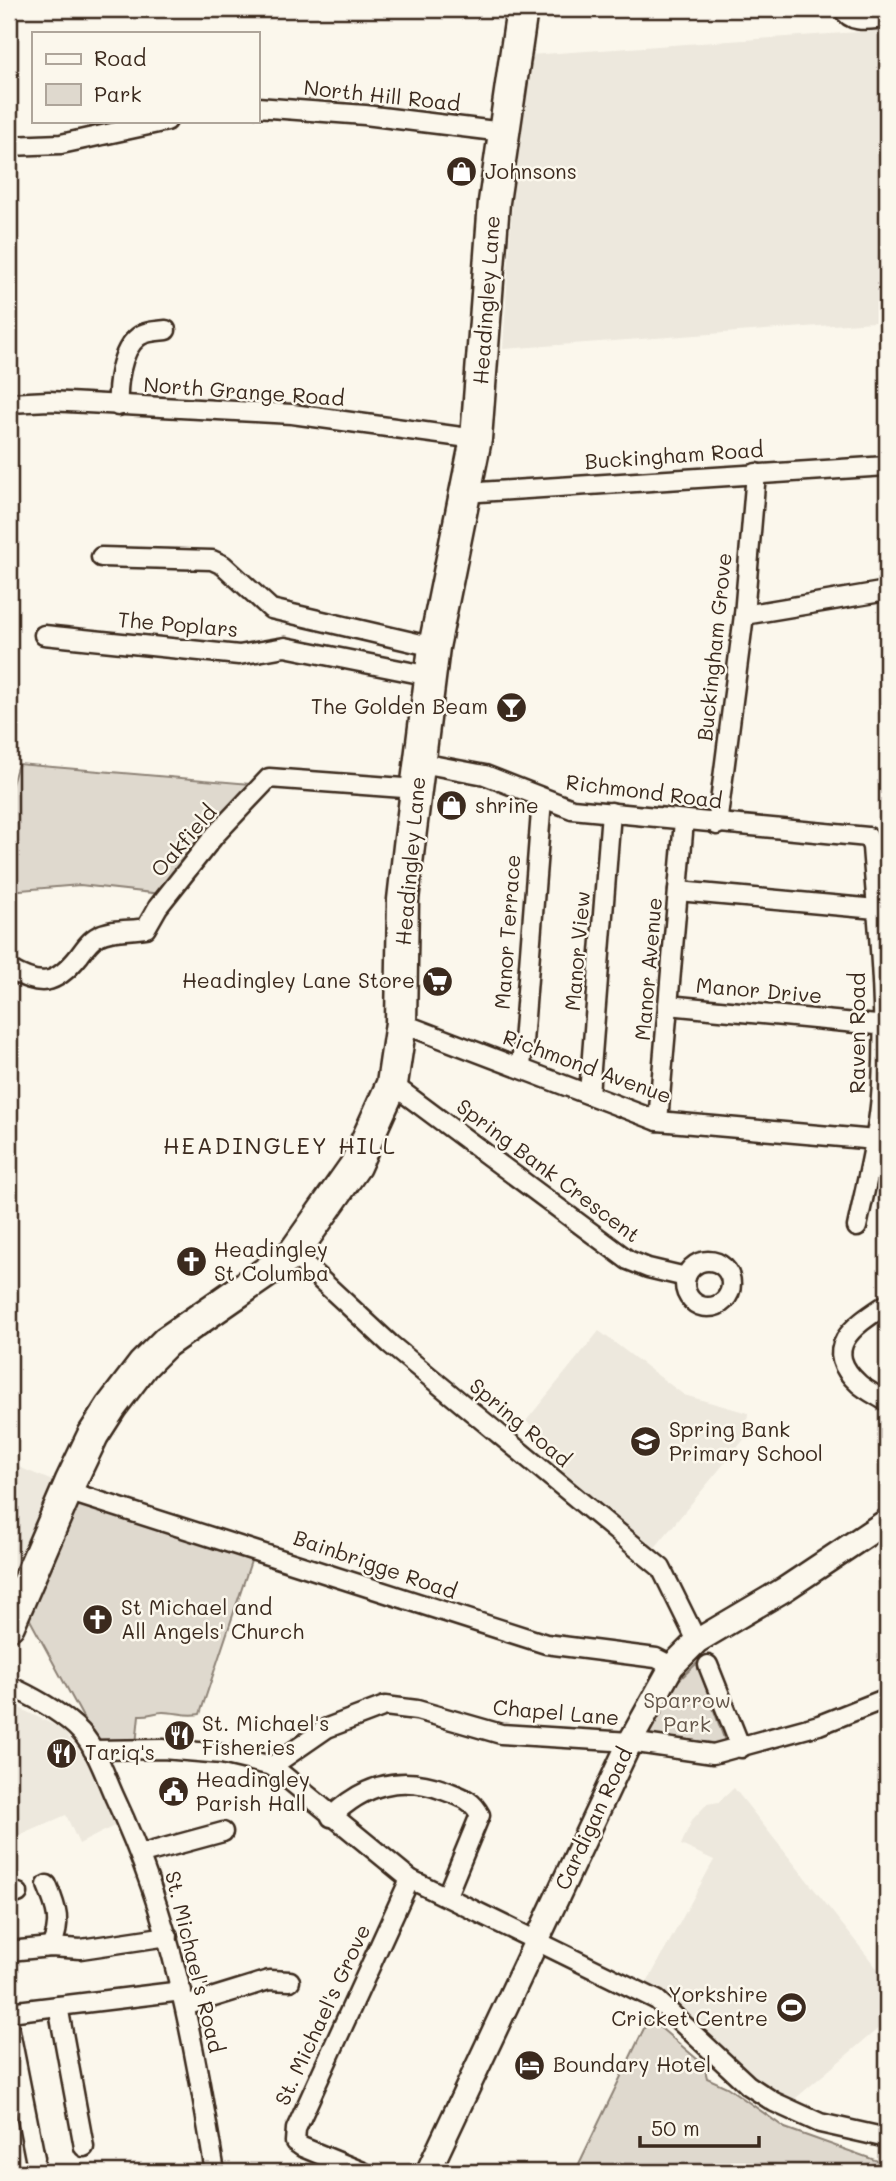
<svg xmlns="http://www.w3.org/2000/svg" width="896" height="2181" font-family="Mali,sans-serif">
<style>
.built{fill:#ede8dd}
.green{fill:#dfd9ce;stroke:#8d8276;stroke-width:2}
.lines{fill:none;stroke-linecap:round;stroke-linejoin:round}
.minor-casing{stroke:#3b2a1e;stroke-width:23}
.tertiary-casing{stroke:#3b2a1e;stroke-width:28}
.trunk-casing{stroke:#3b2a1e;stroke-width:35}
.minor{stroke:#fbf7ec;stroke-width:18}
.tertiary{stroke:#fbf7ec;stroke-width:23}
.trunk{stroke:#fbf7ec;stroke-width:30}
.labels{text-anchor:middle;stroke-width:5;stroke-linejoin:round;paint-order:stroke}
.street-label{font-size:21px;fill:#3b2a1e;stroke:#fbf7ec}
.poi-label{font-size:21px;fill:#3b2a1e;stroke:#fbf7ec;text-anchor:start}
.park-label{font-size:21px;fill:#64564a;stroke:#fbf7ec}
.neighbourhood-label{font-size:23px;letter-spacing:2px;fill:#3b2a1e;stroke:#fbf7ec}
</style>
<rect width="100%" height="100%" fill="#fbf7ec"/>
<filter id="ink" filterUnits="userSpaceOnUse"><feTurbulence type="fractalNoise" baseFrequency=".0143" numOctaves="2"/><feDisplacementMap in="SourceGraphic" scale="14" xChannelSelector="R" yChannelSelector="G"/><feConvolveMatrix kernelMatrix="1 2 1 2 8 2 1 2 1" color-interpolation-filters="sRGB"/></filter>
<g filter="url(#ink)">
<!-- built -->
<g class="built">
<path d="M887,30V321L503,349L514,173L529,55Z"/>
<path d="M599,1331L684,1395L748,1413L746,1437L653,1550L543,1464L556,1447L526,1421Z"/>
<path d="M9,1463L55,1482L9,1600Z"/>
<path d="M9,1703L62,1729L86,1760L116,1825L79,1844L66,1815L9,1840Z"/>
<path d="M734,1788L887,1981V2021L790,2103L758,2084L676,2003L647,1983L714,1860L681,1845L692,1820L707,1804L719,1802Z"/>
</g>
<!-- green -->
<g class="green">
<path d="M18,764L251,784L161,888L162,894L80,885L9,891V794Z"/>
<path d="M81,1496L255,1549L200,1714C187,1717 177,1712 163,1712C155,1712 149,1716 139,1715L136,1745H98L29,1618Z"/>
<path d="M697,1663L726,1744L641,1737L678,1681Z"/>
<path d="M649,2018L704,2065L707,2078L727,2087L785,2128L883,2163L887,2161V2172H575Z"/>
</g>
<g class="lines">
<defs>
<g id="minor">
<path d="M843,9C852,25 871,19 887,18"/>
<path d="M257,107L365,115L503,132"/>
<path d="M9,146L61,144L167,121"/>
<path d="M9,403L49,401L292,414L476,439"/>
<path d="M118,406C117,386 120,351 138,337C145,331 157,331 166,330"/>
<path d="M465,490L479,492L887,466"/>
<path d="M101,557L212,560L223,565L271,609L434,647"/>
<path d="M744,615L887,591"/>
<path d="M44,635L239,655L285,647L430,676"/>
<path d="M421,763L485,775L572,809L868,837L872,847C878,926 887,1005 882,1084C879,1133 867,1180 857,1227"/>
<path d="M717,825L744,615L756,473"/>
<path d="M678,891L887,910"/>
<path d="M9,969C40,987 55,986 79,956C84,949 90,940 98,936C113,928 130,931 146,928L158,907L215,835L269,778L417,789"/>
<path d="M668,1005L887,1026"/>
<path d="M401,1023L658,1121L887,1141"/>
<path d="M521,1068L542,799"/>
<path d="M392,1084L628,1260L648,1268L686,1277"/>
<path d="M589,1094L611,812"/>
<path d="M658,1121L684,821"/>
<path d="M293,1254L390,1344L661,1568L697,1641"/>
<circle cx="708" cy="1284" r="23"/>
<path d="M887,1304C857,1324 818,1347 859,1384C867,1391 878,1396 887,1402"/>
<path d="M67,1491L546,1644L656,1658L672,1666"/>
<path d="M708,1665L741,1748"/>
<path d="M14,1688C37,1699 63,1713 81,1732C97,1750 105,1776 115,1798C173,1921 193,2039 215,2172"/>
<path d="M93,1750L163,1749L222,1754L272,1766L410,1879L657,2000L748,2085L774,2102L820,2123L887,2138"/>
<path d="M272,1766L327,1728L385,1706L417,1710L501,1734L630,1742L713,1754L819,1725L887,1698"/>
<path d="M331,1817C364,1784 401,1774 446,1791C461,1797 472,1799 480,1815L447,1895"/>
<path d="M142,1854L223,1832"/>
<path d="M47,1885C57,1909 62,1923 51,1947"/>
<path d="M9,1895L18,1893"/>
<path d="M9,1951L51,1947L81,1949L168,1936"/>
<path d="M58,2006L84,2147"/>
<path d="M185,2006L269,1980L290,1981"/>
<path d="M9,2012L182,1991"/>
<path d="M9,2026L35,2158"/>
<path d="M363,2172L302,2147L295,2142L296,2129L410,1879"/>
</g>
<path id="tertiary" d="M428,2172L630,1742L672,1666L697,1641L785,1589L887,1521"/>
<path id="trunk" d="M9,1625L71,1481L93,1435L111,1407L143,1365L166,1342L293,1254L355,1166L392,1084L401,1023L403,900L409,846L434,647L476,439L494,202L522,9"/>
</defs>
<!-- minor casing -->
<use href="#minor" class="minor-casing"/>
<!-- tertiary casing -->
<use href="#tertiary" class="tertiary-casing"/>
<!-- trunk casing -->
<use href="#trunk" class="trunk-casing"/>
<!-- minor -->
<use href="#minor" class="minor"/>
<!-- tertiary -->
<use href="#tertiary" class="tertiary"/>
<!-- trunk -->
<use href="#trunk" class="trunk"/>
</g>
</g>
<!-- icons -->
<defs>
<symbol id="shop-disc" viewBox="-11 -11 22 22"><circle r="9.5" fill="#3b2a1e" stroke="#fbf7ec"/><path d="M-5-2.5h2.3a2.7 3.5 0 0 1 5.4 0H5L5.5 6h-11ZM-1.5-2.5h3a1.5 2.3 0 0 0-3 0Z" fill="#fff"/></symbol>
<symbol id="bar-disc" viewBox="-11 -11 22 22"><circle r="9.5" fill="#3b2a1e" stroke="#fbf7ec"/><path d="M-6-5H6L.8 .8V4.5H3.5V6h-7V4.5H-.8V.8Z" fill="#fff"/></symbol>
<symbol id="supermarket-disc" viewBox="-11 -11 22 22"><circle r="9.5" fill="#3b2a1e" stroke="#fbf7ec"/><path d="M-6-5.5h2.5l.6 2H6L4.5 2H-2.5L-4.4-4H-6ZM-1.5 3.2a1.3 1.3 0 1 0 .1 0ZM3 3.2a1.3 1.3 0 1 0 .1 0Z" fill="#fff"/></symbol>
<symbol id="church-disc" viewBox="-11 -11 22 22"><circle r="9.5" fill="#3b2a1e" stroke="#fbf7ec"/><path d="M-1.2-6h2.4v3.5h3.3v2.4h-3.3V6h-2.4V-.1h-3.3v-2.4h3.3Z" fill="#fff"/></symbol>
<symbol id="school-disc" viewBox="-11 -11 22 22"><circle r="9.5" fill="#3b2a1e" stroke="#fbf7ec"/><path d="M0-5L7-2L0 1L-7-2ZM-4 1L0 2.5L4 1V4Q0 6-4 4Z" fill="#fff"/></symbol>
<symbol id="restaurant-disc" viewBox="-11 -11 22 22"><circle r="9.5" fill="#3b2a1e" stroke="#fbf7ec"/><path d="M-5-6h1v4h1v-4h1v4h1v-4h1v5L-1.5 .5V6h-2V.5L-5-1ZM5-6V6H3V1.5H1.5Q1.5-4 5-6Z" fill="#fff"/></symbol>
<symbol id="civic-disc" viewBox="-11 -11 22 22"><circle r="9.5" fill="#3b2a1e" stroke="#fbf7ec"/><path d="M-.6-6.5H3V-4.5H.6V-3L4-1V1h2V6H-6V1h2V-1L-.6-3ZM-1.2 2.5V6h2.4V2.5Z" fill="#fff"/></symbol>
<symbol id="stadium-disc" viewBox="-11 -11 22 22"><circle r="9.5" fill="#3b2a1e" stroke="#fbf7ec"/><path d="M0-5a6.5 5 0 1 0 0 10a6.5 5 0 1 0 0-10ZM-3.5-1.8h7v3.6h-7Z" fill="#fff"/></symbol>
<symbol id="hotel-disc" viewBox="-11 -11 22 22"><circle r="9.5" fill="#3b2a1e" stroke="#fbf7ec"/><path d="M-6-4.5h1.5V1H6V5H4.5V3h-9V5H-6ZM-4 0a1.8 1.8 0 1 1 3.6 0ZM.5 0V-2.5h3Q6-2.5 6 0Z" fill="#fff"/></symbol>
</defs>
<g fill-rule="evenodd">
<use href="#shop-disc" x="444" y="154" width="35" height="35"/>
<use href="#bar-disc" x="494" y="690" width="35" height="35"/>
<use href="#shop-disc" x="434" y="788" width="35" height="35"/>
<use href="#supermarket-disc" x="420" y="964" width="35" height="35"/>
<use href="#church-disc" x="174" y="1244" width="35" height="35"/>
<use href="#school-disc" x="628" y="1424" width="35" height="35"/>
<use href="#church-disc" x="80" y="1602" width="35" height="35"/>
<use href="#restaurant-disc" x="162" y="1718" width="35" height="35"/>
<use href="#restaurant-disc" x="44" y="1736" width="35" height="35"/>
<use href="#civic-disc" x="156" y="1774" width="35" height="35"/>
<use href="#stadium-disc" x="774" y="1990" width="35" height="35"/>
<use href="#hotel-disc" x="512" y="2048" width="35" height="35"/>
</g>
<g class="labels">
<!-- street labels -->
<g class="street-label">
<text transform="translate(382 96) rotate(6)" y="7">North Hill Road</text>
<text transform="translate(487 300) rotate(-86)" y="7">Headingley Lane</text>
<text transform="translate(244 392) rotate(4)" y="7">North Grange Road</text>
<text transform="translate(674 456) rotate(-4)" y="7">Buckingham Road</text>
<text transform="translate(178 625) rotate(5)" y="7">The Poplars</text>
<text transform="translate(715 647) rotate(-84)" y="7">Buckingham Grove</text>
<text transform="translate(644 792) rotate(7)" y="7">Richmond Road</text>
<text transform="translate(184 841) rotate(-49)" y="7">Oakfield</text>
<text transform="translate(411 861) rotate(-85)" y="7">Headingley Lane</text>
<text transform="translate(508 932) rotate(-86)" y="7">Manor Terrace</text>
<text transform="translate(578 951) rotate(-85)" y="7">Manor View</text>
<text transform="translate(649 969) rotate(-85)" y="7">Manor Avenue</text>
<text transform="translate(759 991) rotate(5)" y="7">Manor Drive</text>
<text transform="translate(858 1033) rotate(-90)" y="7">Raven Road</text>
<text transform="translate(587 1067) rotate(20)" y="7">Richmond Avenue</text>
<text transform="translate(548 1171) rotate(37)" y="7">Spring Bank Crescent</text>
<text transform="translate(520 1423) rotate(40)" y="7">Spring Road</text>
<text transform="translate(375 1565) rotate(19)" y="7">Bainbrigge Road</text>
<text transform="translate(556 1713) rotate(5)" y="7">Chapel Lane</text>
<text transform="translate(594 1819) rotate(-65)" y="7">Cardigan Road</text>
<text transform="translate(194 1962) rotate(76)" y="7">St. Michael's Road</text>
<text transform="translate(323 2015) rotate(-65)" y="7">St. Michael's Grove</text>
</g>
<!-- poi labels -->
<g class="poi-label">
<text x="485" y="179">Johnsons</text>
<text x="488" y="714" text-anchor="end">The Golden Beam</text>
<text x="475" y="813">shrine</text>
<text x="415" y="988" text-anchor="end">Headingley Lane Store</text>
<text x="214" y="1257">Headingley<tspan x="214" dy="24">St Columba</tspan></text>
<text x="669" y="1437">Spring Bank<tspan x="669" dy="24">Primary School</tspan></text>
<text x="121" y="1615">St Michael and<tspan x="121" dy="24">All Angels' Church</tspan></text>
<text x="202" y="1731">St. Michael's<tspan x="202" dy="24">Fisheries</tspan></text>
<text x="85" y="1760">Tariq's</text>
<text x="196" y="1787">Headingley<tspan x="196" dy="24">Parish Hall</tspan></text>
<text x="768" y="2002" text-anchor="end">Yorkshire<tspan x="768" dy="24">Cricket Centre</tspan></text>
<text x="553" y="2072">Boundary Hotel</text>
</g>
<!-- park labels -->
<g class="park-label">
<text x="687" y="1708">Sparrow<tspan x="687" dy="24">Park</tspan></text>
</g>
<!-- neighbourhood labels -->
<g class="neighbourhood-label">
<text x="280" y="1154">HEADINGLEY HILL</text>
</g>
</g>
<!-- margin -->
<rect width="896" height="2181" fill="none" stroke="#fbf7ec" stroke-width="35"/>
<rect x="18" y="18" width="861" height="2146" fill="none" stroke="#3b2a1e" stroke-width="2.5" filter="url(#ink)"/>
<!-- legend -->
<rect x="32" y="32" width="228" height="91" fill="#fbf7ec" stroke="#aea59a" stroke-width="2"/>
<rect x="46" y="54" width="35" height="10" fill="#fbf7ec" stroke="#aea59a" stroke-width="2"/>
<text x="94" y="66" font-size="21" fill="#3b2a1e">Road</text>
<rect x="46" y="84" width="35" height="21" fill="#dfd9ce" stroke="#aea59a" stroke-width="2"/>
<text x="94" y="102" font-size="21" fill="#3b2a1e">Park</text>
<!-- scale -->
<path d="M640 2136v10h119v-10" fill="none" stroke="#3b2a1e" stroke-width="3.5"/>
<text x="651" y="2136" font-size="21" fill="#3b2a1e" stroke="#fbf7ec" stroke-width="5" paint-order="stroke">50 m</text>
</svg>
